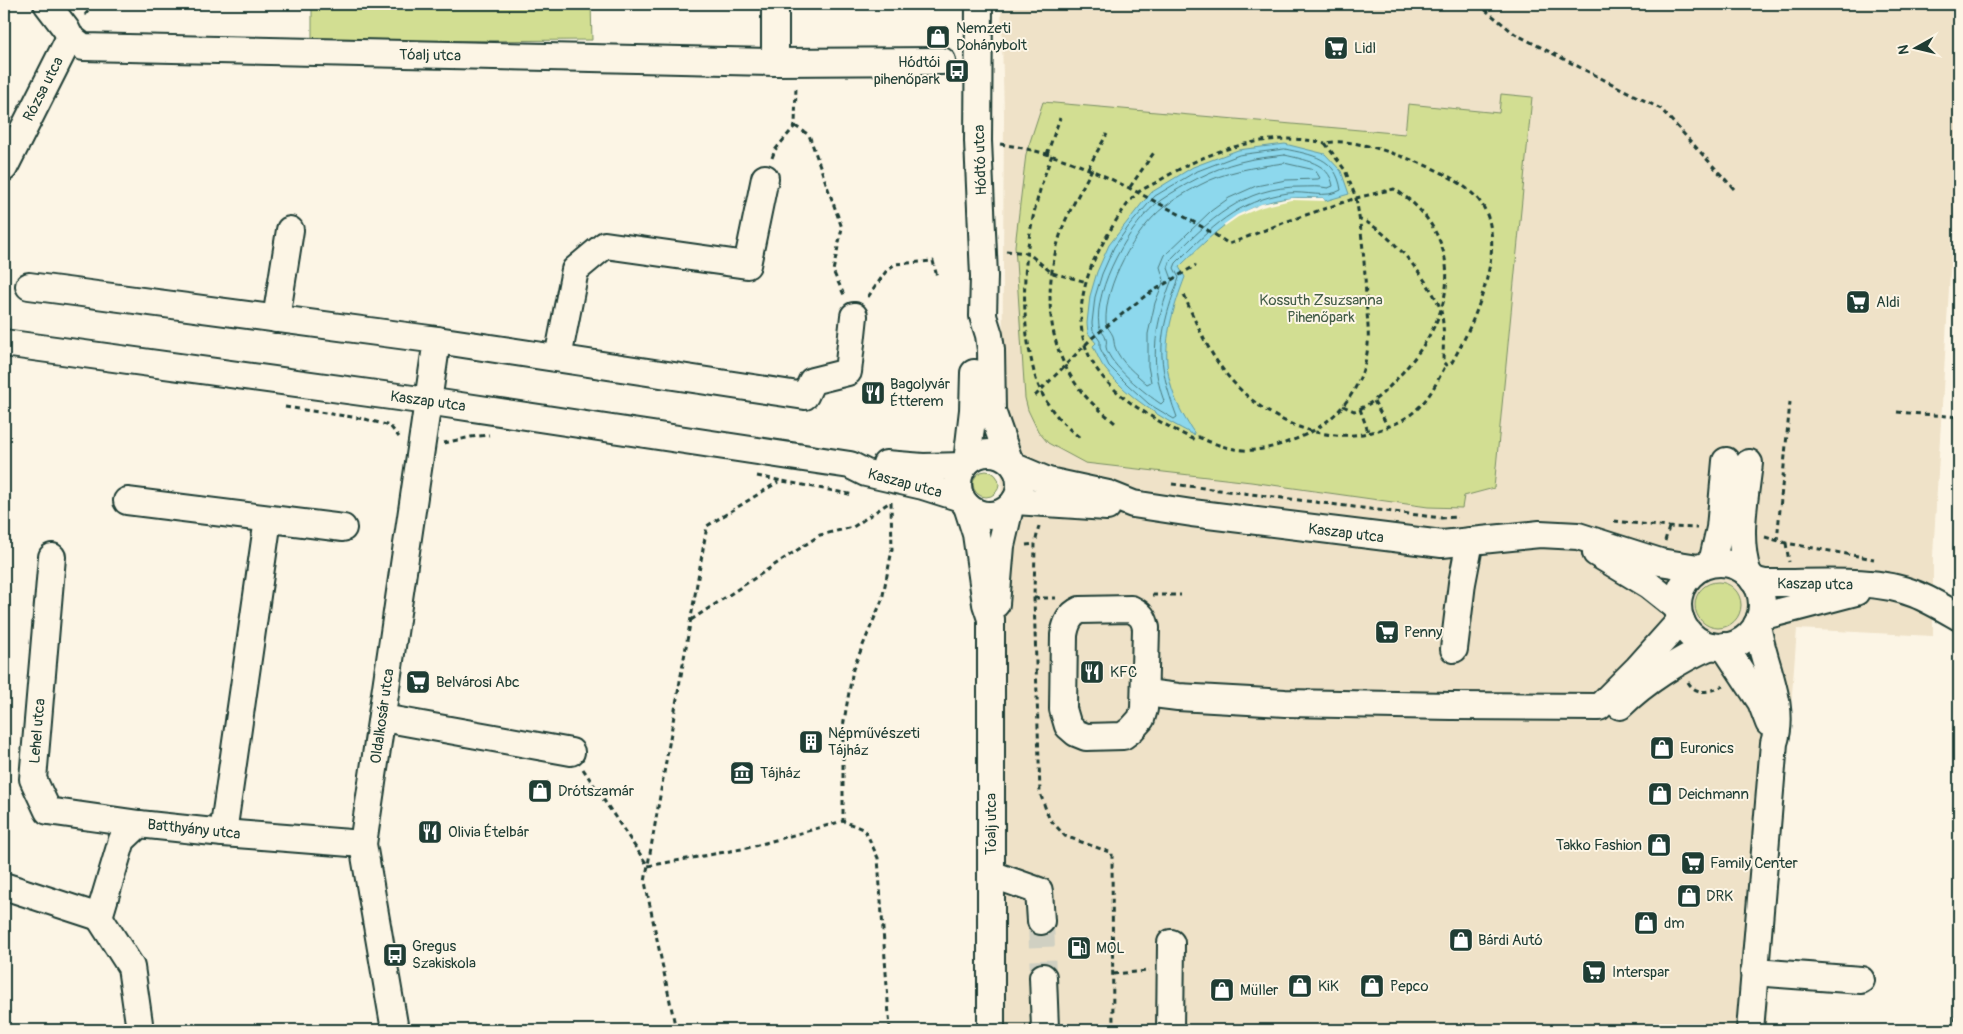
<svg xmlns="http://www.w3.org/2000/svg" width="1963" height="1034" font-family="Pangolin,sans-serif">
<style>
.built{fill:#efe2c8}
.green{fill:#d2de92;stroke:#788e63}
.water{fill:#8dd8ed;stroke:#619aa3}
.pier{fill:#fcf5e5}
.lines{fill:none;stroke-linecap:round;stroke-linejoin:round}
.shore{stroke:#4b7b7e;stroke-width:1}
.minor-tunnel{stroke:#d0d0c2;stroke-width:26;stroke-dasharray:26 13;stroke-linecap:butt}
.minor-casing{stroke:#1f3d34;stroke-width:30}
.path{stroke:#1f3d34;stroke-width:3;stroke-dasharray:5 4;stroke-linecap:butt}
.minor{stroke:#fcf5e5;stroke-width:26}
.labels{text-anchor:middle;stroke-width:4;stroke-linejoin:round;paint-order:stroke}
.poi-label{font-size:15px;fill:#1f3d34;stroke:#fcf5e5;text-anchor:start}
.street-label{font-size:15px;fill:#1f3d34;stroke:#fcf5e5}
.park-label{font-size:15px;fill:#435d47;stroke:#fcf5e5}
</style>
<rect width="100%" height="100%" fill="#fcf5e5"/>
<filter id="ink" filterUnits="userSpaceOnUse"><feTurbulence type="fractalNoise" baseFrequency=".02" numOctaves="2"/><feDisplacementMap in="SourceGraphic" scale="10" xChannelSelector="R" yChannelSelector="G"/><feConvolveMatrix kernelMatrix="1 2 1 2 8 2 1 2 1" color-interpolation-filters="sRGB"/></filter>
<g filter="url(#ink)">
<!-- built -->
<path class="built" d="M1001,4H1959V121L1933,556V636L1797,629L1766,1030H998L1004,114Z"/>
<!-- green -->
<g class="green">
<path d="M312,4H591L592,40L312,42Z"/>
<path d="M1501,94L1532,97L1494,488L1464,496L1462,508L1428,507L1251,482L1085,463L1048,443L1038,431L1028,410L1025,398L1015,246L1026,154L1043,102L1405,134L1408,104L1499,113Z"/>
<circle cx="986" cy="484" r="13"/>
<circle cx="1718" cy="605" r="23"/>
</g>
<!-- water -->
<path class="water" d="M1285,144L1325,154L1341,171L1349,194L1325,201L1323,198C1313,198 1302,197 1292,198C1243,201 1212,235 1179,267L1185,277C1162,337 1156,378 1195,434L1194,435C1161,418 1130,399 1106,370C1100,363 1097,354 1093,346L1096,343L1088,333L1087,323L1090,296L1097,272L1109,245L1143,202L1152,192L1193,167L1238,150Z"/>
<!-- pier -->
<path class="pier" d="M1290,198H1323L1325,201L1291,200L1262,207L1238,217L1225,226L1223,225L1237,215L1261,204Z"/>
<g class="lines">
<!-- shore -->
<g class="shore">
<path d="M1285,149C1312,155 1336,157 1341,190C1326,199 1306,191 1288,193C1236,201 1211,228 1176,263L1174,268L1179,278C1158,336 1155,358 1177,417L1174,419L1149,404L1128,385L1109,366L1100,348V341L1093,331L1092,323L1095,297L1102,274L1114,247L1129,226L1155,196L1195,172L1239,155Z"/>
<path d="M1285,155C1304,160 1329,162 1333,186L1328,188C1319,186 1310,187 1301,187C1244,186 1208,221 1171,259L1168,268L1172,279C1156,322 1148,357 1164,401L1161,404C1146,394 1109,365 1106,347C1106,344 1107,342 1106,339C1105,334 1100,331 1099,326C1093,289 1131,221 1161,200C1185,184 1212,169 1240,162C1254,158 1270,157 1285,155Z"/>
<path d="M1284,163L1315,170L1320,178L1318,179L1286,180L1256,186L1229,198L1211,211L1165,255L1160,267L1164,280L1155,303L1148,334V366L1151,382L1147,384C1136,374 1120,362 1115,347C1114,344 1114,340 1113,336C1111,331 1107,328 1106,323C1104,285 1135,230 1164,207C1175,199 1188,191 1200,185C1226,171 1255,167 1284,163Z"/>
</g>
<!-- minor-tunnel -->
<path class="minor-tunnel" d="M1041,921L1043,977"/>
<defs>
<g id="minor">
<path d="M47,4L66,29L70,37L83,47L775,62V4"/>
<path d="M979,4L978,141L984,276L983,316L989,335L991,350L992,411L1009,460"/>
<path d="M775,62L942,61"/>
<path d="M4,168L70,37"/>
<path d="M29,286L437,340L363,844L395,1030"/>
<path d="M276,319L290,230"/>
<path d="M437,340L805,396L812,381L848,372L854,316"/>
<path d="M4,343L427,401L850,465L866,473L923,486L961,498"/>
<path d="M558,358L575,270L605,245L747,265L765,178"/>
<circle cx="989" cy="484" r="31"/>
<path d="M967,462L973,410L974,373"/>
<path d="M886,464L923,467L964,466"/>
<path d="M1015,467L1048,481L1108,494L1133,504L1192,513L1442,544L1540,534L1578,536L1660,562L1698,568"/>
<path d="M127,501L343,528"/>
<path d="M1015,501L1107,507"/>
<path d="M967,506L976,534L986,604L991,619V1030"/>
<path d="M1596,553L1649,585L1678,608"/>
<path d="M52,557L33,779L48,811L139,824"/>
<path d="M1712,563L1720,528L1726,461"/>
<circle cx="1720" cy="605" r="42"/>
<path d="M1748,574C1736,539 1745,499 1749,463"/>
<path d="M1753,580L1765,583C1810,584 1873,577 1915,594C1930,600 1945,609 1959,617"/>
<path d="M996,604L1001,546L1010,507"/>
<path d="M1131,609C1141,614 1144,618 1146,628L1144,709L1141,719L1131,730L1123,736L1086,737L1076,733L1068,726L1063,709L1064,635C1066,624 1069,615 1080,610Z"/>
<path d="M1760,617L1856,592"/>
<path d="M1724,646L1761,702L1769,723"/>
<path d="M1454,649L1462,583L1470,541"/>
<path d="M1146,693L1178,697L1285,703L1451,706L1599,707L1638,668L1681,620"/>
<path d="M1620,706C1644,682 1680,659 1711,646"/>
<path d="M383,718L571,752"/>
<path d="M223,833L268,519"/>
<path d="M991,874L1039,891L1041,921"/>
<path d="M4,886L99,917L122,840L139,824L223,833L363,844"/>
<path d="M99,917L131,967L140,1030"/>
<path d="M1754,972L1861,980"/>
<path d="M1043,977L1045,1028L1044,1030"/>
<path d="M1170,1030L1171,943"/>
<path d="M1750,1030L1774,743C1787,705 1762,663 1757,624"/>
</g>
</defs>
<!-- minor casing -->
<use href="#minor" class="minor-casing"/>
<!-- path -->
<g class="path">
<path d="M1478,4L1515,34L1661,109L1735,190"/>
<path d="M1956,4L1959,24"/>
<path d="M85,15L94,4"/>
<path d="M795,126L809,135L842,228L833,271L845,297"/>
<path d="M1000,144C1061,153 1103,174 1156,202C1181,215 1206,228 1229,244L1288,221L1356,198C1362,232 1365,265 1366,300C1367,317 1370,336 1367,353C1360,395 1332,426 1293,440C1254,455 1235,453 1198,437L1193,439C1153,419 1099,391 1085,345C1076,317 1083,286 1094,260C1103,242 1124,203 1140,191C1145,188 1151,185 1157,182C1207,151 1265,130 1325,143"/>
<path d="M1047,154L1060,118"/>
<path d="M1052,155C1028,216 1018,284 1029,349C1032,362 1034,377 1040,389C1049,410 1063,424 1080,438"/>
<path d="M772,158L775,150L795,126L796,85"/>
<path d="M1088,168L1107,134"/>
<path d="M1092,169C1083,187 1072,205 1064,224C1042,283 1043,352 1089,400C1097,408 1106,415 1115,423"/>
<path d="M1130,187L1155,151"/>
<path d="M1006,251L1028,253L1052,273L1087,282"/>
<path d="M1184,295C1197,326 1211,359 1235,384C1273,425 1333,449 1387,427C1398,423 1411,416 1419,407C1431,396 1438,379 1446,365"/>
<path d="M868,297L887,270L895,264L933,261L937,277"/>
<path d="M1035,396L1092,338L1145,296L1196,265"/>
<path d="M1374,401L1388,427"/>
<path d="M1343,406L1354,411C1374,404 1388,389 1401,374C1439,332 1464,278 1432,226C1422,210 1409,198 1394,189L1356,198L1345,170L1325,143C1349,138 1384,150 1406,158C1430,166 1459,179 1476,197C1514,237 1474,324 1451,364L1446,365L1443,362C1443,346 1445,328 1441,311C1434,286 1386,226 1360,220"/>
<path d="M285,407L365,419L390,426L399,437"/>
<path d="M1360,409L1369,434"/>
<path d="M1897,412L1959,417"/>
<path d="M444,443L471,437L489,435"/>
<path d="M757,476L854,495"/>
<path d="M1172,484L1441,518L1458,517"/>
<path d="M1614,521L1669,527L1697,528"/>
<path d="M1039,526L1035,544L1034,598L1040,793L1049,818L1065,836L1112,853L1113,1030"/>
<path d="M1765,537L1786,543L1874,559"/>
<path d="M1665,541L1669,527"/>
<path d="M1777,541L1790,402"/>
<path d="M1786,543L1789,562"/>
<path d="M1026,545L1035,544"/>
<path d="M1955,589L1959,482"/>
<path d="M1152,595H1181"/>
<path d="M1034,598H1056"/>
<path d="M691,620L820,535L853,527L890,502"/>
<path d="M1688,682C1696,696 1711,692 1723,686"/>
<path d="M583,769L648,866L747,848L843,821"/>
<path d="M1113,974L1149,971"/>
<path d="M676,1030L645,882L707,526L778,482"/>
<path d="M890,1030L878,858L865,830L843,821V727L853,669L882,600L892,550L891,502"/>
<path d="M1955,1030L1959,943"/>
</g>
<!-- minor -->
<use href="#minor" class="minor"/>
</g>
</g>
<!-- icons -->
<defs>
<symbol id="shop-square" viewBox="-11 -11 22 22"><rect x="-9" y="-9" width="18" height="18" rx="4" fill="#1f3d34" stroke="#fcf5e5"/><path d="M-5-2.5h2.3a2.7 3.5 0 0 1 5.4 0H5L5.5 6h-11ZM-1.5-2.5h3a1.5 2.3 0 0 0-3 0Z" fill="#fff"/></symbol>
<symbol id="supermarket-square" viewBox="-11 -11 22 22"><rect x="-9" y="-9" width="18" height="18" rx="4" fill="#1f3d34" stroke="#fcf5e5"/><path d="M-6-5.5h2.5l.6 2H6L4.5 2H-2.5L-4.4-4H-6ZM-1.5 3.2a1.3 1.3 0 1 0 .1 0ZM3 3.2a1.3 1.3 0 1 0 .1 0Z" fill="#fff"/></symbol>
<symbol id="bus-square" viewBox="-11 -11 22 22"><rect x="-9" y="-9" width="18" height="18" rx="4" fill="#1f3d34" stroke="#fcf5e5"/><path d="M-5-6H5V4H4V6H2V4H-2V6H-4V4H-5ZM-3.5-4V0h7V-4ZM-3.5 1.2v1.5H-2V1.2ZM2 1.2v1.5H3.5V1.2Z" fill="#fff"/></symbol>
<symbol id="restaurant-square" viewBox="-11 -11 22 22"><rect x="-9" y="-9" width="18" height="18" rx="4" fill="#1f3d34" stroke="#fcf5e5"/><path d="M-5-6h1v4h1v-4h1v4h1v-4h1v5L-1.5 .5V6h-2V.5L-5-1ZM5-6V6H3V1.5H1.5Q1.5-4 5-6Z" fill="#fff"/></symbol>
<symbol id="building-square" viewBox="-11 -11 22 22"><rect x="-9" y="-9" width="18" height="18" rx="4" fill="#1f3d34" stroke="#fcf5e5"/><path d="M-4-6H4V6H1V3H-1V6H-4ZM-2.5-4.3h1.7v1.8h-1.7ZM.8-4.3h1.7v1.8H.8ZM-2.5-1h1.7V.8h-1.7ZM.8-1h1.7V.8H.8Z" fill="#fff"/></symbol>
<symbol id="museum-square" viewBox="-11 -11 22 22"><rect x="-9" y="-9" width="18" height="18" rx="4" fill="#1f3d34" stroke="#fcf5e5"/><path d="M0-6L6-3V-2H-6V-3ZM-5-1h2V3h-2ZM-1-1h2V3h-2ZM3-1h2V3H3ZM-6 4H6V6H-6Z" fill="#fff"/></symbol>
<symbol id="fuel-square" viewBox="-11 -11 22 22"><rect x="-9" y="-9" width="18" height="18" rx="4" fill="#1f3d34" stroke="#fcf5e5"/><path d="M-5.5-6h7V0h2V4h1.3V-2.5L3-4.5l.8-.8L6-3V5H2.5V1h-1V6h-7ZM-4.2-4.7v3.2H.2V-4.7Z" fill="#fff"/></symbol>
</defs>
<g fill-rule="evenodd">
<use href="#shop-square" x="924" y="23" width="28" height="28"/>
<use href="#supermarket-square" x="1322" y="34" width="28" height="28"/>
<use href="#bus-square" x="943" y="57" width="28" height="28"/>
<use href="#supermarket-square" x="1844" y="288" width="28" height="28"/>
<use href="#restaurant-square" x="859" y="379" width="28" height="28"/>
<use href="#supermarket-square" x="1373" y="618" width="28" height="28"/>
<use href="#restaurant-square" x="1078" y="658" width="28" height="28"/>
<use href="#supermarket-square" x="404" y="668" width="28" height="28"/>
<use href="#building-square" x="797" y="728" width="28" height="28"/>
<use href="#shop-square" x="1648" y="734" width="28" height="28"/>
<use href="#museum-square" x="728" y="759" width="28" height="28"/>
<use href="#shop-square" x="526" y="777" width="28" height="28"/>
<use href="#shop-square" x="1646" y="780" width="28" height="28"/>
<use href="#restaurant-square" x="416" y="818" width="28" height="28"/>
<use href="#shop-square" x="1645" y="831" width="28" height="28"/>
<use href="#supermarket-square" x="1679" y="849" width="28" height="28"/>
<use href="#shop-square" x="1675" y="882" width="28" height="28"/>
<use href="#shop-square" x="1632" y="909" width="28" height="28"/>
<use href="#shop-square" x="1447" y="926" width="28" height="28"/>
<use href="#fuel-square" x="1065" y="934" width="28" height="28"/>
<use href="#bus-square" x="381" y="941" width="28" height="28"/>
<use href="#supermarket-square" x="1580" y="958" width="28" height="28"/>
<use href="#shop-square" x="1286" y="972" width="28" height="28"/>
<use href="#shop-square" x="1358" y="972" width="28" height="28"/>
<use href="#shop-square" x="1208" y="976" width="28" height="28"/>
</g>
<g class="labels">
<!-- poi labels -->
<g class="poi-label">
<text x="956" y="33">Nemzeti<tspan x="956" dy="17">Dohánybolt</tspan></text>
<text x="1354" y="53">Lidl</text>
<text x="940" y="67" text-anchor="end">Hódtói<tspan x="940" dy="17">pihenőpark</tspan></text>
<text x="1876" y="307">Aldi</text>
<text x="890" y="389">Bagolyvár<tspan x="890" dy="17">Étterem</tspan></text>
<text x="1404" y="637">Penny</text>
<text x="1110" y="677">KFC</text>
<text x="436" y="687">Belvárosi Abc</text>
<text x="828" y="738">Népművészeti<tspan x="828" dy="17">Tájház</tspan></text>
<text x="1680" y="753">Euronics</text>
<text x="760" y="778">Tájház</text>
<text x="558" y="796">Drótszamár</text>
<text x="1678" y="799">Deichmann</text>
<text x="448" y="837">Olivia Ételbár</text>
<text x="1642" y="850" text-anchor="end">Takko Fashion</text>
<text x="1710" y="868">Family Center</text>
<text x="1706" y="901">DRK</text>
<text x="1664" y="928">dm</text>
<text x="1478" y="945">Bárdi Autó</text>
<text x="412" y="951">Gregus<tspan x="412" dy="17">Szakiskola</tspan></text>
<text x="1096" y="953">MOL</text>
<text x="1612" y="977">Interspar</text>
<text x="1318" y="991">KiK</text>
<text x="1390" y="991">Pepco</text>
<text x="1240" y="995">Müller</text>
</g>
<!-- street labels -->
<g class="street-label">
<text transform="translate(430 55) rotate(1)" y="5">Tóalj utca</text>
<text transform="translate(43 89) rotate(-63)" y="5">Rózsa utca</text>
<text transform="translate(980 160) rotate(-92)" y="5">Hódtó utca</text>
<text transform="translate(428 401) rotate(8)" y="5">Kaszap utca</text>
<text transform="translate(905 483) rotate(15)" y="5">Kaszap utca</text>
<text transform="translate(1346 533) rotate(7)" y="5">Kaszap utca</text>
<text transform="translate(1815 584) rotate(1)" y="5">Kaszap utca</text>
<text transform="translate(382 716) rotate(-82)" y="5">Oldalkosár utca</text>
<text transform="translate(37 731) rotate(-85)" y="5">Lehel utca</text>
<text transform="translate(991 824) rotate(-90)" y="5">Tóalj utca</text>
<text transform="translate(194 829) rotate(6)" y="5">Batthyány utca</text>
</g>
<!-- park labels -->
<g class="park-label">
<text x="1321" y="305">Kossuth Zsuzsanna<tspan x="1321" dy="17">Pihenőpark</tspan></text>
</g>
</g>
<!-- margin -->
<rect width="1963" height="1034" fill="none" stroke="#fcf5e5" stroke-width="20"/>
<rect x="10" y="10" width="1943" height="1014" fill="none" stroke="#1f3d34" stroke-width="2" filter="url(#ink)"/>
<!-- north arrow -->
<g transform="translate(1916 48) rotate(262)" stroke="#fcf5e5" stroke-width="4" paint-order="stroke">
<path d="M0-4L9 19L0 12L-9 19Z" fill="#1f3d34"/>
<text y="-8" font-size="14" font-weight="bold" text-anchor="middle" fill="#1f3d34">N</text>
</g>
</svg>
